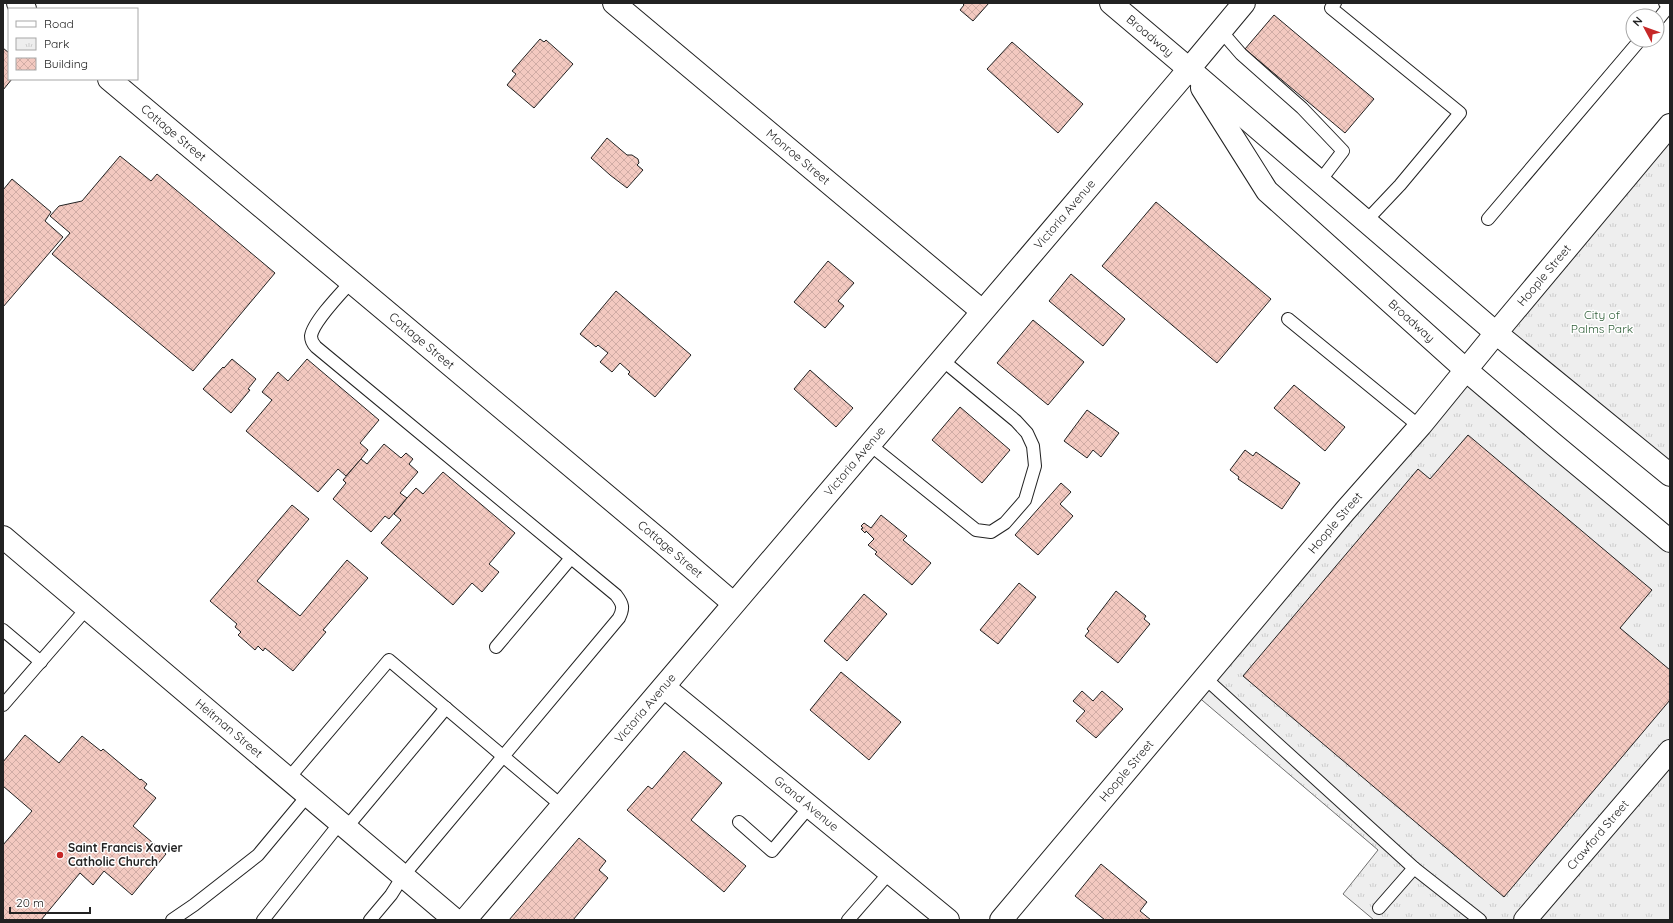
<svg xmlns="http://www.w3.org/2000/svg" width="1673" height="923" font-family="Quicksand,sans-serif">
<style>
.park{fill:url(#park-tufts);stroke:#6f6f6f}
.building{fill:url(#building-cross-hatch);stroke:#222}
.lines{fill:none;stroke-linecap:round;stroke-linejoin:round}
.service-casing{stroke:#222;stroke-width:14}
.minor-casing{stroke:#222;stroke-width:24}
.tertiary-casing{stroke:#222;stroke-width:24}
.service{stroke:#fff;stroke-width:12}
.minor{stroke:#fff;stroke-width:22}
.tertiary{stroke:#fff;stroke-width:22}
.poi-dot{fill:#c62828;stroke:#fff;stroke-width:1.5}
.labels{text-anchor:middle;stroke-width:3;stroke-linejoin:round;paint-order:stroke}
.street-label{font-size:12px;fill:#222;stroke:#fff}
.park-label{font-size:12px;fill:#2f5e38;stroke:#fff}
.poi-label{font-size:12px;font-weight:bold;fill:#222;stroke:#fff;text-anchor:start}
</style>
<defs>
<pattern id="park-tufts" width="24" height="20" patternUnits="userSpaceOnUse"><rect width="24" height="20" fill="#eee"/><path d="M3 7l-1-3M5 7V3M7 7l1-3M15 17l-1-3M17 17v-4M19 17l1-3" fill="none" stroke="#ccc"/></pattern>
<pattern id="building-cross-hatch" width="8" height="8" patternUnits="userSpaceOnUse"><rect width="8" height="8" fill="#f3c9c0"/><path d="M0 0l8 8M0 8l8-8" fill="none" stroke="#d0aca5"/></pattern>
</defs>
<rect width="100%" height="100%" fill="#fff"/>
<!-- park -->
<g class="park">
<path d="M1670,136V469L1505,331Z"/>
<path d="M1466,379L1670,548V920H1374L1343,894L1378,850L1196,695Z"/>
</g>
<!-- building -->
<g class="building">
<path d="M962,3H989L973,21L960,10L964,5Z"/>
<path d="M1274,15L1374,99L1345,133L1245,49Z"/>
<path d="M540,39L544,42L546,40L573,64L534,108L507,85L516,74L512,71Z"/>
<path d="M1012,42L1083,104L1058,133L987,69Z"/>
<path d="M3,48L9,53V79H12L3,90Z"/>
<path d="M607,138L627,155H632L638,159L639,163L637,165L643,170L627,188L610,175L591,158Z"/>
<path d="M120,156L151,181L157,174L275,273L193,371L52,254L70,233L50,216L59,206L82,201Z"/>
<path d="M12,179L51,212L45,221L63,237L3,307V190Z"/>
<path d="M1156,202L1271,299L1217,363L1102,266Z"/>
<path d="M828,261L854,283L838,301L844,306L825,328L794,302Z"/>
<path d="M1071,274L1125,319L1103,346L1049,301Z"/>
<path d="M616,291L691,355L655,397L628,374L630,372L620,363L612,372L600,362L608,353L598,345L596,347L580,334Z"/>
<path d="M1033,320L1084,362L1048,405L997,363Z"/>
<path d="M232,359L256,379L248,389L250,390L231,413L203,389L223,367L224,368Z"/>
<path d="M307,359L379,420L360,443L368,450L361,459L346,476L338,469L318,492L246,431L272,400L262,392L278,372L288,381Z"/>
<path d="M810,370L853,408L836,427L794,389Z"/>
<path d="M1294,385L1345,427L1325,451L1274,408Z"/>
<path d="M960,407L1010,450L982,483L932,440Z"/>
<path d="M1087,410L1119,433L1101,457L1093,450L1087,458L1064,441Z"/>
<path d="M1468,435L1652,590L1620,628L1670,670V700L1504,897L1243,676L1418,469L1430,479Z"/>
<path d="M384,444L401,458L406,453L413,459L409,464L418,472L400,493L407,498L389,519L385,516L371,532L333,499L346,483L343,480L361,459L367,464Z"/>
<path d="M1245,450L1253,456L1256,452L1300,483L1282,509L1238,479L1239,477L1230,470Z"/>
<path d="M443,472L515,533L489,564L499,572L482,592L472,583L453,605L381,543L401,520L394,514L407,498L416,488L423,494Z"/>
<path d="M1061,483L1071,492L1060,504L1073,516L1038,555L1015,535Z"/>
<path d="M292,505L309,519L257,581L300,616L347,560L368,578L323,630L326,632L293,671L265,648L263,651L258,646L255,650L238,635L241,632L235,627L237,624L210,601Z"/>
<path d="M881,515L907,536L903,540L931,563L912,585L875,554L877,552L868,545L874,539L866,531L865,533L861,529L863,528L861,526L864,523L871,528Z"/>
<path d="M1019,583L1036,597L998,644L980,630Z"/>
<path d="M1116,591L1146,616L1144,619L1150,624L1118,663L1085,636L1089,631L1087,629Z"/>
<path d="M864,594L887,614L847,661L824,641Z"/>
<path d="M841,672L901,722L869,760L810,710Z"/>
<path d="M1082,691L1093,701L1102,691L1123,709L1096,738L1076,721L1085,711L1073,701Z"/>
<path d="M25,735L59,763L82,736L101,751L103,749L140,780L141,779L147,784L144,788L156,798L133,826L166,854L132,895L104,871L93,885L80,873L41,920H3V845L32,811L3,786V762Z"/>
<path d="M684,751L722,783L691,820L746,866L724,892L627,810L648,786L652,789Z"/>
<path d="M579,838L606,861L599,870L608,878L573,920H509Z"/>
<path d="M1101,864L1147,902L1140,911L1151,920H1105L1075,896Z"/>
</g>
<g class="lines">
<defs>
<g id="service">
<path d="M1335,3L1331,8L1460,113L1400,185L1366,221"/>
<path d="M1657,21L1669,6L1665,3"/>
<path d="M1221,31L1241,54L1302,108L1343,151L1320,181"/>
<path d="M1488,219L1640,40"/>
<path d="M351,282C341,293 313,322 311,336C311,340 313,344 316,347L616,595C623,604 624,608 619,618L403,876L391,895L370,920"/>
<path d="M1288,319L1419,426"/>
<path d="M869,444L976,530L991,532L1005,523L1025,500L1035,466L1033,446L1027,433L1016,421L941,359"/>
<path d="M3,630L41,662"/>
<path d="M496,647L571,558"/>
<path d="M1205,678L1414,868"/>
<path d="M3,705L88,607"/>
<path d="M288,779L389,660L562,806"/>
<path d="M739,822L772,851L810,806"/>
<path d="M346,828L446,708"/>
<path d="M1379,908L1414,868L1480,920"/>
<path d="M172,920L194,905L258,855L308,795"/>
<path d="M263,920L340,823"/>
<path d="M848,920L890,872"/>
</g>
<g id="minor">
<path d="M18,3L25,9"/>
<path id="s1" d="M614,3L982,311"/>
<path d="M1189,69L1244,3"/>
<path id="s2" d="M109,79L663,543L733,603"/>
<path id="s3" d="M3,537L455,920"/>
<path id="s4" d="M664,687L948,920"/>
<path id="s5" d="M1001,920L1345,511L1421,425L1496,333L1670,125"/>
<path id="s6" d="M1525,920L1670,751"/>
</g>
<g id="tertiary">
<path id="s7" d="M1111,3L1189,69L1496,333L1670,475"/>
<path id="s8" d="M1202,88L1267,191L1466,370L1552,443L1670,541"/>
<path id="s9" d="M465,920C707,637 947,351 1189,69"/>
</g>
</defs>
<!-- service casing -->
<use href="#service" class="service-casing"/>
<!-- minor casing -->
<use href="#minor" class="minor-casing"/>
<!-- tertiary casing -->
<use href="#tertiary" class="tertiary-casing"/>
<!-- service -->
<use href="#service" class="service"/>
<!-- minor -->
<use href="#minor" class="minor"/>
<!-- tertiary -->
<use href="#tertiary" class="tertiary"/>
</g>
<!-- markers -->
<circle class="poi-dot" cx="60" cy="855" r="4"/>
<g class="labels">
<!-- street labels -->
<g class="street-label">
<text dy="4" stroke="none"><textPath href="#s7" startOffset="51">Broadway</textPath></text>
<text dy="4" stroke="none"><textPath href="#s2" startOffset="84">Cottage Street</textPath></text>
<text dy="4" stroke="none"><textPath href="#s1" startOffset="240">Monroe Street</textPath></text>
<text dy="4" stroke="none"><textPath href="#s9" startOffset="926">Victoria Avenue</textPath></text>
<text dy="4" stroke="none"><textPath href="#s5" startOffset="843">Hoople Street</textPath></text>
<text dy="4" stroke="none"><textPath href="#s8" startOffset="316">Broadway</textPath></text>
<text dy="4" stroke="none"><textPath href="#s2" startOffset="408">Cottage Street</textPath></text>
<text dy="4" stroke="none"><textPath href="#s9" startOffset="602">Victoria Avenue</textPath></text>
<text dy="4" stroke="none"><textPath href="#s5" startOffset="519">Hoople Street</textPath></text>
<text dy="4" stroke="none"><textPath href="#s2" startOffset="732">Cottage Street</textPath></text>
<text dy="4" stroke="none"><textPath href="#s9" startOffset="278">Victoria Avenue</textPath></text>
<text dy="4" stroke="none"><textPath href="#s3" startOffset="296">Heitman Street</textPath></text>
<text dy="4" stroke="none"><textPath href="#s5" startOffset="195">Hoople Street</textPath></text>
<text dy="4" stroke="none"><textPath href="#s4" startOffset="184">Grand Avenue</textPath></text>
<text dy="4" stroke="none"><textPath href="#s6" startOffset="112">Crawford Street</textPath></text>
</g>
<!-- park labels -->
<g class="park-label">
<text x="1602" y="319">City of<tspan x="1602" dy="14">Palms Park</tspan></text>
</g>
<!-- poi labels -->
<g class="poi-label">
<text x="68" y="852">Saint Francis Xavier<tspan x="68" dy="14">Catholic Church</tspan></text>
</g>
</g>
<!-- border -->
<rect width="1673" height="923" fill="none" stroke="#222222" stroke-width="8"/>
<!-- legend -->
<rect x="8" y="8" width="130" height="72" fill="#ffffff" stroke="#a7a7a7"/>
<rect x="16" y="21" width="20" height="6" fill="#ffffff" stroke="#a7a7a7"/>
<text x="44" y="28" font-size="12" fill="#222222">Road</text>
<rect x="16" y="38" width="20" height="12" fill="url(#park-tufts)" stroke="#a7a7a7"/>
<text x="44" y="48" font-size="12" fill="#222222">Park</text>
<rect x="16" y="58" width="20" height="12" fill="url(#building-cross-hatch)" stroke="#a7a7a7"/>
<text x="44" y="68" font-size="12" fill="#222222">Building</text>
<!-- north arrow -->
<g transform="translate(1645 28) rotate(311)"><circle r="19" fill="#ffffff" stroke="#a7a7a7"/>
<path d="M0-3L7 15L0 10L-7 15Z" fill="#c62828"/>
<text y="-6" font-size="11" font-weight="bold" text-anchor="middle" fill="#222222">N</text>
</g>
<!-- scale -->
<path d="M10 907v6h80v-6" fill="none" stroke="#222222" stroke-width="2"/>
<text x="16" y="907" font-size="12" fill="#222222" stroke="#ffffff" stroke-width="3" paint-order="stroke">20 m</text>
</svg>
